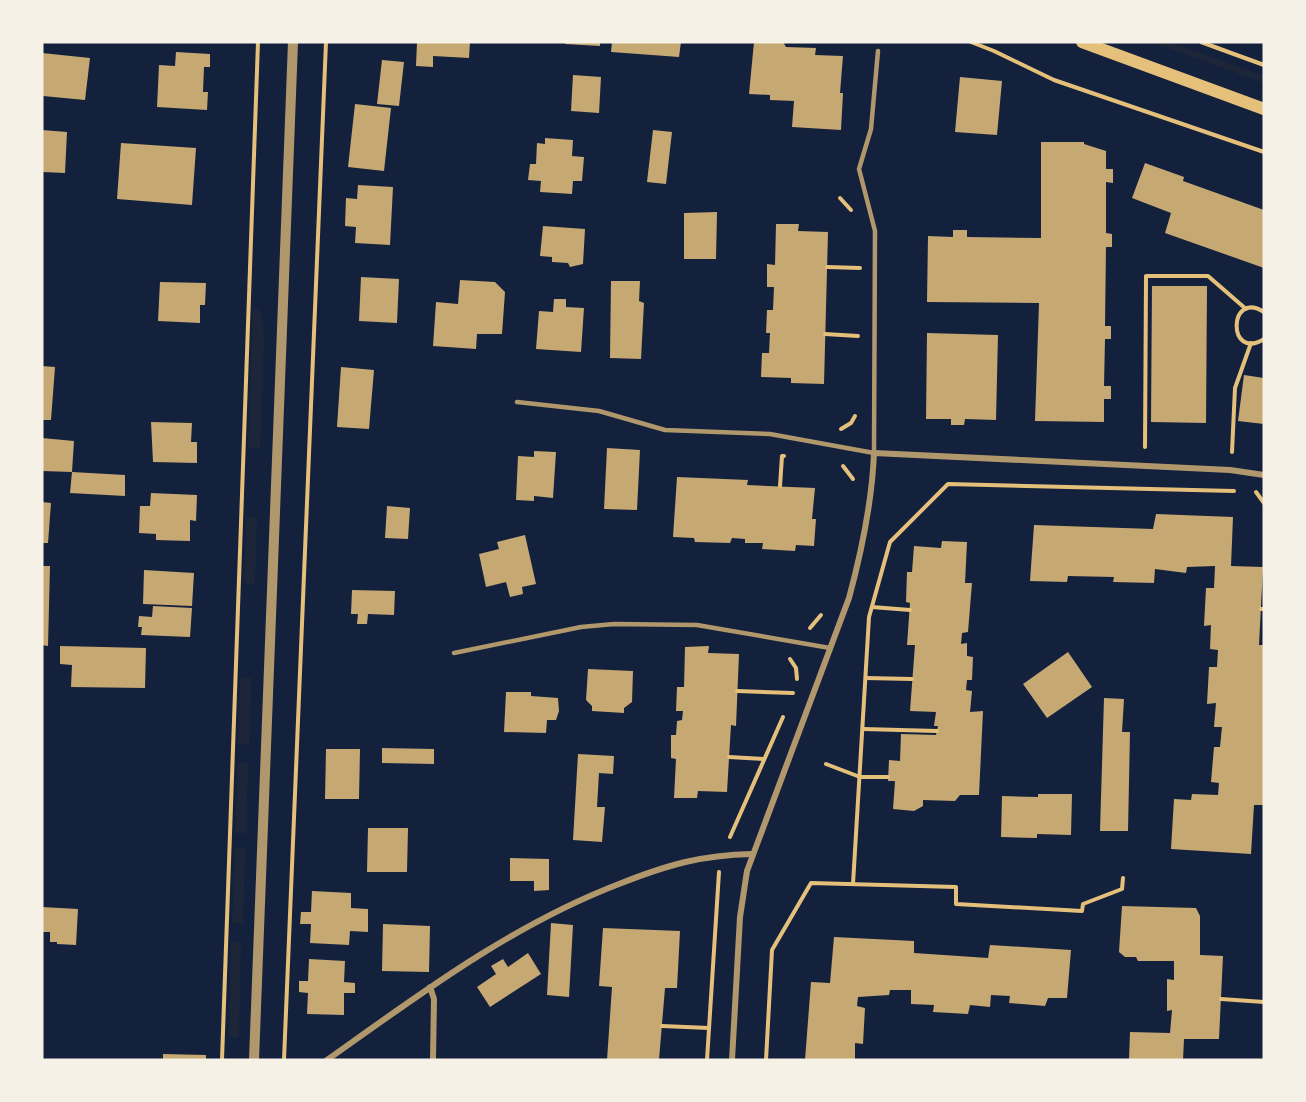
<svg xmlns="http://www.w3.org/2000/svg" width="1306" height="1102" font-family="'Public Sans',sans-serif">
<style>
.green{fill:#1d2539}
.building{fill:#c6a872}
.lines{fill:none;stroke-linecap:round;stroke-linejoin:round}
.path{stroke:#e5c07b;stroke-width:4}
.service{stroke:#b1986c;stroke-width:4.5}
.minor{stroke:#b1986c;stroke-width:6}
.tertiary{stroke:#b1986c;stroke-width:10}
.secondary{stroke:#e5c07b;stroke-width:12}
</style>
<rect width="100%" height="100%" fill="#14213d"/>
<!-- green -->
<g class="green">
<path d="M1151,42H1170L1264,76V83Z"/>
<path d="M253,310H260L264,335L260,448H248Z"/>
<path d="M246,517L257,518L255,584L244,583Z"/>
<path d="M240,678H251L249,745L238,744Z"/>
<path d="M238,763H248L246,833H235Z"/>
<path d="M235,847L245,848L243,923H232Z"/>
<path d="M231,942H241L239,1037H229Z"/>
</g>
<!-- building -->
<g class="building">
<path d="M417,42H470L469,58L433,56V67L416,66Z"/>
<path d="M565,42H600V46L565,44Z"/>
<path d="M612,42H681L679,57L611,52Z"/>
<path d="M754,42H783L786,47L816,48L815,55L843,56L840,93H843L841,130L792,127L794,101L770,100V95L749,94Z"/>
<path d="M176,52L210,54V67H204L203,92H208L207,110L157,107L159,65L175,66Z"/>
<path d="M42,53L90,58L85,100L43,96Z"/>
<path d="M382,60L404,62L399,106L377,104Z"/>
<path d="M573,75L601,77L599,113L571,111Z"/>
<path d="M960,77L1002,81L997,135L955,132Z"/>
<path d="M355,104L391,108L384,171L348,167Z"/>
<path d="M42,130L67,132L65,173L42,172Z"/>
<path d="M653,130L672,132L666,184L647,182Z"/>
<path d="M545,138L573,140L572,156L584,157L582,181H573L572,194L540,192L541,181L528,180L530,164H536L537,143L545,144Z"/>
<path d="M1041,142H1084V144L1106,151V169H1113V183L1106,182V233L1112,234V247H1106L1105,326H1111V339H1105L1104,386H1111V399H1104V422L1035,421L1039,303L927,302L928,236L953,237V230H967V237L1041,238Z"/>
<path d="M121,143L196,148L192,205L117,199Z"/>
<path d="M1145,163L1184,177L1183,181L1264,210V268L1165,233L1171,213L1132,198Z"/>
<path d="M358,185L393,187L390,245L355,243L356,227L345,226L346,198L357,199Z"/>
<path d="M717,212L716,259H684V213Z"/>
<path d="M776,224H799L798,231L828,232L824,384L791,383V378L761,377L762,353H769L770,333H766L767,310H773L774,287H767V264L775,265Z"/>
<path d="M543,226L585,229L583,264L570,267L568,263L552,262V257L540,256Z"/>
<path d="M361,277L399,279L397,323L359,321Z"/>
<path d="M460,280L495,282L505,292L502,334H477L476,349L433,346L436,302L458,304Z"/>
<path d="M611,281H640L639,301L644,303L641,359L610,358Z"/>
<path d="M160,282L206,283L205,305H200V323L158,321Z"/>
<path d="M1152,286H1207L1206,423L1151,422Z"/>
<path d="M554,299H566V307L584,308L581,352L536,349L539,311L553,312Z"/>
<path d="M927,333L998,335L996,420L965,419L964,425H951V419H926Z"/>
<path d="M42,366L55,367L51,420H42Z"/>
<path d="M341,367L374,370L369,429L337,427Z"/>
<path d="M1244,375L1264,378V424L1238,421Z"/>
<path d="M151,422L192,423L191,442H197V463L153,462Z"/>
<path d="M42,438L74,441L72,472L42,471Z"/>
<path d="M607,448L640,450L637,510L604,509Z"/>
<path d="M534,451L556,452L553,498L534,496V501L516,500L518,456L534,457Z"/>
<path d="M72,472L125,475V496L70,493Z"/>
<path d="M677,477L748,480L747,485L815,488L812,519H816L814,546L796,545L795,551L762,549L763,543H745V539L732,538L730,543L695,542L694,538L673,537Z"/>
<path d="M151,493L197,495L196,521L190,520V541L156,540V534L139,533L140,506H150Z"/>
<path d="M42,502L51,503L48,543H42Z"/>
<path d="M387,506L410,508L408,539L385,538Z"/>
<path d="M1156,514L1233,517L1231,566L1263,567L1259,645H1264V805H1254L1251,854L1171,849L1174,799L1191,800L1192,794L1218,795L1219,783L1211,782L1214,747H1220L1222,727H1214L1216,703L1207,704L1209,667H1217L1218,650L1210,649L1211,625L1204,626L1206,588H1214L1215,566L1187,567L1186,573L1155,569L1154,583L1113,582L1114,577L1068,576L1067,582L1030,581L1034,525L1153,529Z"/>
<path d="M525,535L536,584L522,587L523,594L510,597L506,582L486,587L479,554L499,549L497,542Z"/>
<path d="M942,541L967,542L965,583H972L968,632L962,633L961,644L967,643V656L973,657L972,680H967L966,690L972,691L970,712L983,711L979,795H960L955,801L923,800V806L914,811L893,809L895,781H888L889,760L900,761L901,734L936,735L938,726H934L936,712L910,711L915,645H907L910,603L906,602L907,572H912L914,546L941,548Z"/>
<path d="M42,566H50L48,646L42,645Z"/>
<path d="M144,570L194,573L192,606L143,604Z"/>
<path d="M352,590L395,591L394,615L368,614L367,624H357L358,614H351Z"/>
<path d="M153,606L192,608L190,637L141,635L142,627H138L139,616L152,617Z"/>
<path d="M60,646L146,648L145,688L71,687L72,665L60,664Z"/>
<path d="M709,646L708,653L739,654L736,726L731,725L727,792L698,791L697,798H674L676,759L671,758V735H676L677,721L682,720L683,711H676L677,687H684L685,647Z"/>
<path d="M1068,652L1092,687L1047,718L1023,684Z"/>
<path d="M588,669L633,671L632,702L624,708V713L592,711V706L586,700Z"/>
<path d="M506,692H531V696L558,698L559,711L556,720H547L546,733L504,732Z"/>
<path d="M1104,698L1124,699L1122,732H1130L1128,831H1100Z"/>
<path d="M382,748L434,749V764L382,763Z"/>
<path d="M326,749H360L359,799H325Z"/>
<path d="M578,754L614,756L613,774L599,773L597,807H605L602,842L573,840Z"/>
<path d="M1038,794H1072L1071,835L1037,834V838L1001,837L1002,796L1038,797Z"/>
<path d="M368,828H408L407,872H367Z"/>
<path d="M510,858L549,859V890L534,891V881H510Z"/>
<path d="M312,891L351,893V908L368,909V932L350,931L349,945L310,943L311,924H300L301,912H311Z"/>
<path d="M1122,906L1196,908L1200,916V955L1223,956L1219,1039H1184L1183,1060H1129L1130,1032L1170,1033L1172,1010L1167,1011V979L1174,980V961H1138L1136,957H1125L1119,952Z"/>
<path d="M42,907L78,909L76,945L57,944V942H50V932H42Z"/>
<path d="M551,923L573,925L569,997L547,995Z"/>
<path d="M383,924L430,926L429,972L382,971Z"/>
<path d="M603,928L680,931L677,988H665L659,1060H607L612,987L599,986Z"/>
<path d="M834,937L914,941V953L988,958L990,945L1071,950L1067,998H1048L1045,1006L1009,1003L1010,996L991,995L990,1007L970,1005L968,1014L933,1012L934,1005L911,1004V990H890L889,995L858,997L857,1006L865,1008L863,1044L855,1043V1060H805L811,982L830,983Z"/>
<path d="M528,953L541,974L490,1007L477,987L496,974L491,966L503,959L508,967Z"/>
<path d="M309,959L345,961L344,982L355,983V993H344V1015L307,1014L308,993L299,992V981H308Z"/>
<path d="M163,1054L206,1055V1060H163Z"/>
</g>
<g class="lines">
<!-- path -->
<g class="path">
<path d="M971,42L994,51L1054,80L1264,152"/>
<path d="M1201,42L1264,65"/>
<path d="M840,198L851,210"/>
<path d="M827,267L860,268"/>
<path d="M1264,312C1228,289 1227,362 1264,339"/>
<path d="M825,334L858,336"/>
<path d="M841,429L851,423L855,416"/>
<path d="M1145,447L1146,276H1208L1246,309"/>
<path d="M1232,452L1235,388L1251,343"/>
<path d="M843,466L853,479"/>
<path d="M780,486L782,456H784"/>
<path d="M1256,492L1264,503"/>
<path d="M872,607L910,610"/>
<path d="M1261,609H1264"/>
<path d="M810,628L821,615"/>
<path d="M790,659L796,668L797,679"/>
<path d="M866,678L912,679"/>
<path d="M737,691L793,693"/>
<path d="M863,729L937,731"/>
<path d="M729,757L764,759"/>
<path d="M826,764L860,777H888"/>
<path d="M730,837L783,717"/>
<path d="M853,884L869,617L890,542L948,484L1234,491"/>
<path d="M1221,999L1264,1002"/>
<path d="M662,1026L709,1028"/>
<path d="M222,1060L258,42"/>
<path d="M284,1060L326,42"/>
<path d="M707,1060L719,872"/>
<path d="M766,1060L772,950L811,883L956,887V904L1082,911L1083,904L1122,889L1123,878"/>
</g>
<!-- service -->
<g class="service">
<path d="M517,402L599,411L665,430L770,434L874,453L875,231L859,169L871,129L878,51"/>
<path d="M454,653L581,627L614,624L697,625L830,648"/>
</g>
<!-- minor -->
<g class="minor">
<path d="M430,987L434,999L433,1060"/>
<path d="M327,1060C420,994 512,925 619,884C667,865 701,855 752,854"/>
<path d="M732,1060L740,917L747,871L849,598C862,550 872,503 874,453L1230,470L1264,475"/>
</g>
<!-- tertiary -->
<path class="tertiary" d="M254,1060L293,42"/>
<!-- secondary -->
<path class="secondary" d="M1082,42L1264,109"/>
</g>
<!-- border -->
<rect width="1306" height="1102" fill="none" stroke="#f6f1e7" stroke-width="87"/>
</svg>
